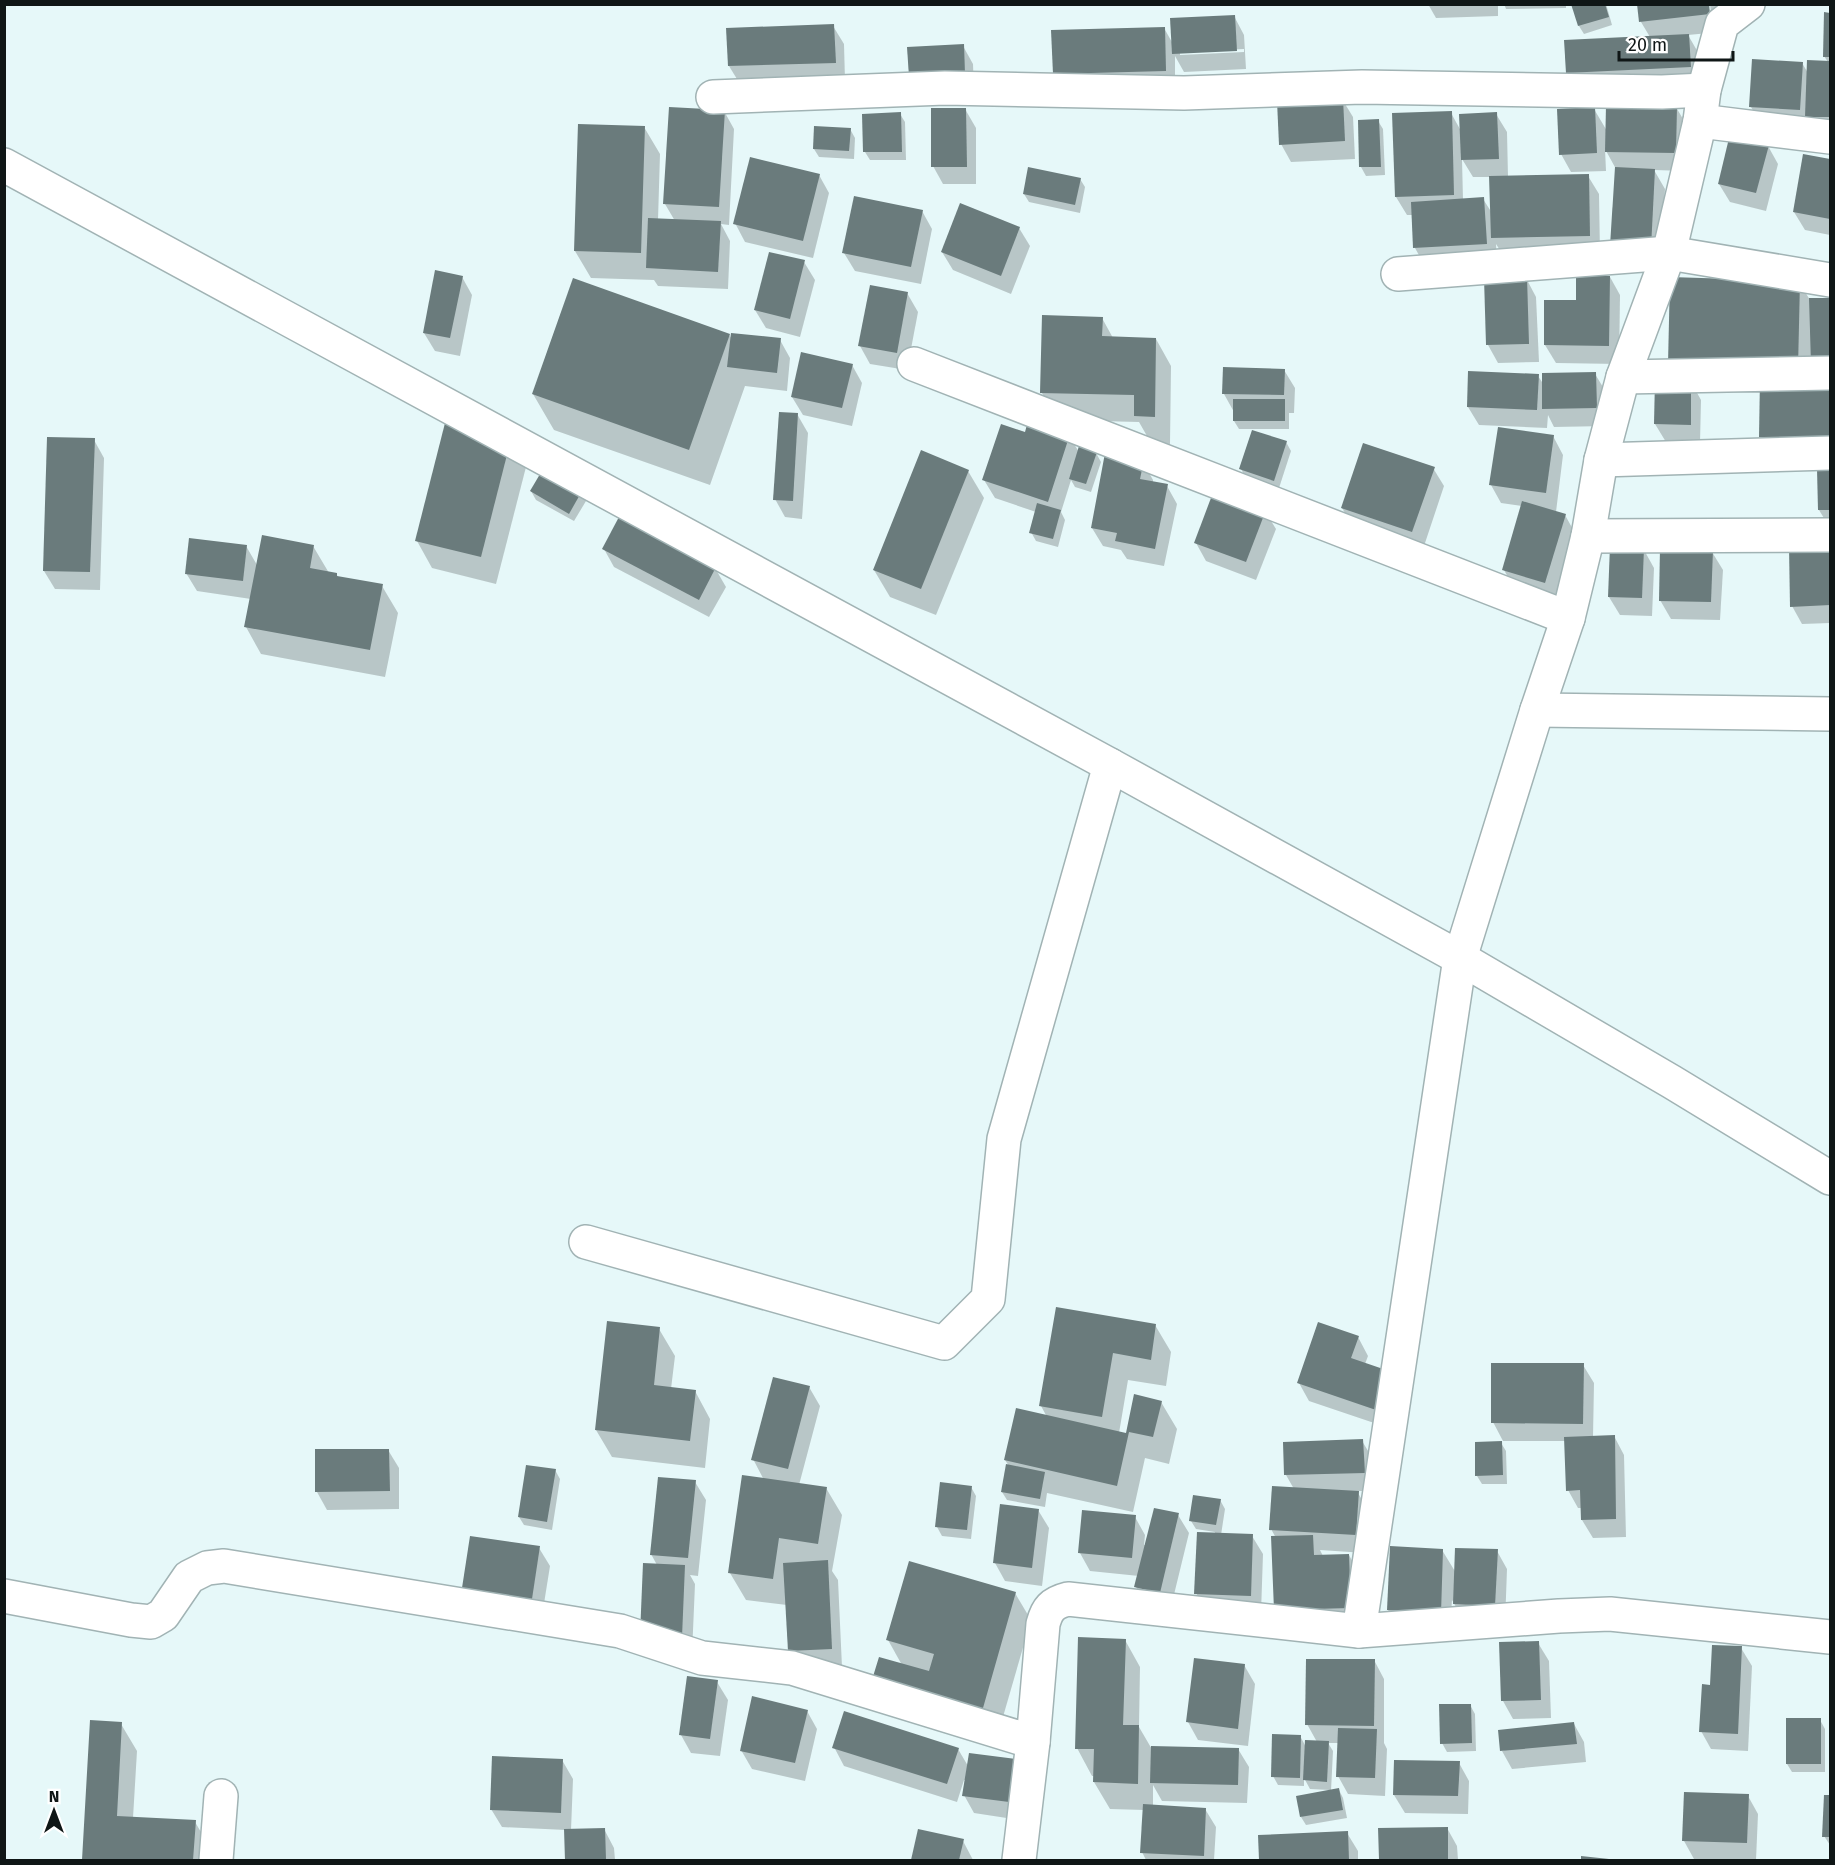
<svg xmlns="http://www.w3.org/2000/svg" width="1835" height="1865" font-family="'Fira Sans',sans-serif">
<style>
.shadow{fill:#0003;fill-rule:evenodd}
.building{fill:#6a7b7c}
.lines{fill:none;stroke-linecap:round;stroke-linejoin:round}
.minor-casing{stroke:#a1b3b4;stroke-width:36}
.minor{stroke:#fff;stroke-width:33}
</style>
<rect width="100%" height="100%" fill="#e6f8f9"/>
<!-- shadow -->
<g class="shadow">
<path d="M1428,4H1498V16L1436,18Z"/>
<path d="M1504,4H1566V8L1506,9Z"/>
<path d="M1573,4H1606L1612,25L1584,34L1579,26Z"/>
<path d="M1639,4H1707L1709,21H1712L1710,4H1716L1719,32L1688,35L1699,54L1701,85L1578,91L1567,73L1650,37L1641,22Z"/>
<path d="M1826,14H1830V135L1761,125L1751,107L1802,63L1808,73L1828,62L1824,56Z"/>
<path d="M1234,16L1244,35L1246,69L1184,72L1175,56V88L1055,74L1164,28L1173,44ZM1244,49V52L1180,55V52Z"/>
<path d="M833,26L844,44L845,81L740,84L729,66Z"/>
<path d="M963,46L973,64L974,92L921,95Z"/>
<path d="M1342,99L1353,117L1355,159L1291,162L1281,144Z"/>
<path d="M1676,107L1687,126L1686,171L1654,170L1665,189L1660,265L1616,169L1605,149L1606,171L1571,172L1561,154L1594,109L1607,131Z"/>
<path d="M965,109L976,128V184H943L933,166Z"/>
<path d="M724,111L734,129L729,225L721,224L730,241L728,289L658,286L654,280L591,278L575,251L644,127L660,154L658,220L675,221L665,204Z"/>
<path d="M1451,113L1461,131L1496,114L1507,132L1508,177L1588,176L1599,194L1600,254L1503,255L1496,244L1497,262L1425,266L1415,248L1413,215H1407L1396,197ZM1462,159L1473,177H1491L1492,213L1483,199L1463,200Z"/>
<path d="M900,114L905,122L906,160H870L865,152Z"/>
<path d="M1378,121L1383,129L1385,175L1366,176L1361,167Z"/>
<path d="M850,129L855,138L854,159L819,157L814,149Z"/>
<path d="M1768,146L1778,164L1766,211L1730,202L1719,184Z"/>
<path d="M1804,156L1830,160V235L1805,230L1794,212Z"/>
<path d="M819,175L829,193L813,258L745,242L735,223Z"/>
<path d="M1080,179L1085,187L1080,213L1029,202L1024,194Z"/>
<path d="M922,211L932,229L921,284L855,271L844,253Z"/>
<path d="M1019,228L1030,246L1011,294L953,270L942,252Z"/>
<path d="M804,262L815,280L800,337L766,328L755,310Z"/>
<path d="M462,277L472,295L460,356L435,351L424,333Z"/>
<path d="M1610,277L1620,295L1619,364L1556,363L1545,345Z"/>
<path d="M1526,278L1536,297L1539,362L1498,363L1488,345Z"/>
<path d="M1799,282L1810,300L1830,299V457L1771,455L1760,437L1762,393L1696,391L1701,400L1700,443L1666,442L1655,424Z"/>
<path d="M907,293L918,312L907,370L870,364L860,346Z"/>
<path d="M1102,318L1113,338L1156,339L1171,366L1170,444L1151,443L1139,422L1058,420L1042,393Z"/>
<path d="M729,335L732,339L780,340L790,358L787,391L745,386L710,485L554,430L533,394Z"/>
<path d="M852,365L862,383L852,426L803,415L792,397Z"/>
<path d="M1284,370L1295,388L1294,413H1289V429H1239L1234,421V412L1224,394Z"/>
<path d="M1595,374L1606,392V426L1554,427L1548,415L1547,428L1479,425L1468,407L1538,376L1544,385Z"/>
<path d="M797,414L808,433L802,519L785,517L775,499Z"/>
<path d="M1026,434L1069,436L1079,452L1096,453L1101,462L1091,492L1075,487L1071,480L1061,512L1065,520L1058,547L1036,541L1031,532L1036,512L995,498L984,480Z"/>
<path d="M1553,436L1563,455L1556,512L1565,515L1575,533L1556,600L1514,588L1504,570L1522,506L1501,503L1491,485Z"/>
<path d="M94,440L104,458L100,590L55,589L44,571Z"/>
<path d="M510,440L526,467L496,584L432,568L417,541Z"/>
<path d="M1286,442L1291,451L1279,488L1246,478L1241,469Z"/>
<path d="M1143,462L1153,480V483L1167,486L1177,504L1164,566L1127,559L1121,550L1103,546L1092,528Z"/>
<path d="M1433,468L1444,486L1423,549L1353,526L1342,508Z"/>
<path d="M1818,470H1830V528L1819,510Z"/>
<path d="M968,471L984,498L936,615L890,597L874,570Z"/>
<path d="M531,491L581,492L586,501L574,521L536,500Z"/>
<path d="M1265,511L1276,529L1256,580L1206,561L1196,543Z"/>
<path d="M246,546L257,565L313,546L329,573L336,574L339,578L382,586L398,613L385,677L261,654L246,627L251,599L197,591L186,573Z"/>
<path d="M1830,547V623L1802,624L1792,606Z"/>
<path d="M604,549L715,568L726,587L709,617L614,567Z"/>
<path d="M1644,550L1654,568L1652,616L1620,615L1609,597Z"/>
<path d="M1712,552L1723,570L1720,620L1671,619L1660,600Z"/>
<path d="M1057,1309L1155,1325L1171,1352L1166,1386L1128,1380L1119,1433L1127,1435L1136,1396L1161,1402L1177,1429L1169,1464L1145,1458L1133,1512L1047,1493L1045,1507L1007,1500L1002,1492L1009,1466L1005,1460L1047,1417L1041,1406Z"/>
<path d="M608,1323L659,1329L675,1356L671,1389L695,1391L710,1419L705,1468L612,1457L596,1430Z"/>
<path d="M1358,1337L1368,1356L1365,1364L1386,1427L1309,1401L1299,1383Z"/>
<path d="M1583,1365L1594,1383L1593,1437L1614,1436L1624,1455L1626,1537L1593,1538L1582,1520V1508H1578L1568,1490L1566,1441H1503L1493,1422Z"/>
<path d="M809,1387L820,1406L799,1485L826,1488L842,1515L832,1571L838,1580L842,1667L800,1669L789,1651L787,1605L746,1600L730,1573L764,1480L753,1459Z"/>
<path d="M1362,1441L1373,1459L1374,1491H1357L1368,1511L1365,1553L1320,1550L1323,1556L1349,1555L1359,1574L1361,1625L1286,1628L1276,1538L1271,1529L1294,1489L1286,1475L1285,1443Z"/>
<path d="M1501,1443L1506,1451L1507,1484H1482L1477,1476Z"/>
<path d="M388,1450L399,1468V1509L327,1510L317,1492L316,1451Z"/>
<path d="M555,1470L560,1479L552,1530L524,1525L519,1517Z"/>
<path d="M695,1482L706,1500L698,1576L690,1575L695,1584L692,1654L652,1653L657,1565L651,1554Z"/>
<path d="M971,1487L976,1496L971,1539L942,1536L937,1527Z"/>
<path d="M1220,1500L1225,1509L1221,1535L1252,1536L1263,1554L1261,1613L1206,1611L1196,1593L1215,1532L1196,1529L1191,1521Z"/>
<path d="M1038,1510L1049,1528L1042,1586L1005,1581L995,1563Z"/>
<path d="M1178,1515L1189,1533L1170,1611L1146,1605L1136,1587L1139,1576L1090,1571L1080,1553L1135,1517L1145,1535L1144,1545H1146Z"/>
<path d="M539,1548L550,1566L542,1616L474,1606L463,1588Z"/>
<path d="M1442,1550L1456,1573L1497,1551L1507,1569L1505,1624L1465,1622L1452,1600L1450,1630L1399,1628L1388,1610Z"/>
<path d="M1015,1593L1031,1620L996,1741L902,1665L888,1640Z"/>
<path d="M1125,1640L1140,1667L1139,1727L1153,1751L1238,1749L1249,1767L1247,1803L1162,1801L1153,1785V1806L1205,1809L1216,1827L1214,1860H1146L1142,1852L1144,1810L1110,1809L1094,1782L1095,1776H1092L1077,1748Z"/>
<path d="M1538,1643L1549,1661L1551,1718L1513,1719L1503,1701Z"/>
<path d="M1741,1648L1752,1666L1748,1751L1711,1749L1701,1731L1711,1686Z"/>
<path d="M1374,1660L1384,1679V1743L1387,1749L1385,1796L1348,1794L1338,1776L1339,1743H1328L1333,1751L1331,1791L1339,1790L1343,1798L1347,1818L1306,1825L1301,1817L1330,1790L1310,1789L1304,1778V1786L1278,1785L1273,1776L1300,1736L1306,1747L1317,1742L1307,1724Z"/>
<path d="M1244,1665L1255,1684L1248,1746L1198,1740L1188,1722Z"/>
<path d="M717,1682L728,1700L720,1756L691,1753L681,1735Z"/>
<path d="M1470,1705L1475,1714L1476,1751L1447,1752L1442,1743Z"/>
<path d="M807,1711L817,1729L805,1781L752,1769L741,1750Z"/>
<path d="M1820,1720L1825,1729V1772H1792L1787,1764Z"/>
<path d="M92,1722L121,1724L137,1751L133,1818L195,1822L211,1849L210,1860H84Z"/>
<path d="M1574,1724L1584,1742L1586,1762L1512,1769L1502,1751Z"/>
<path d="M834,1747L958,1749L968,1766L970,1754L1027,1821L974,1813L964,1795L966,1780H964L957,1802L844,1766Z"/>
<path d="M562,1760L573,1779L571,1830L604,1829L614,1848L615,1860H567L566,1830L502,1827L491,1809Z"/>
<path d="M1459,1763L1469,1781L1468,1814L1405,1813L1394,1795Z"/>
<path d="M1748,1796L1758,1814L1756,1860L1694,1859L1684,1841Z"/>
<path d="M1826,1797H1830V1845L1824,1836Z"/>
<path d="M1447,1828L1457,1846L1458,1860H1380V1829Z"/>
<path d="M919,1830L963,1841L973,1860H912Z"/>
<path d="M1347,1833L1358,1851V1860H1261L1260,1836Z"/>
</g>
<!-- building -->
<g class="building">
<path d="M1571,4H1605L1609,17L1578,26Z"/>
<path d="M1637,4H1709L1710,14L1639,22Z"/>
<path d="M1824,12L1830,13V57H1823Z"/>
<path d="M1235,15L1237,51L1172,54L1170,18Z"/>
<path d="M834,24L836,63L728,66L726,28Z"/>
<path d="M1165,27L1166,71L1053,74L1051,30Z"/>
<path d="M1689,34L1691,67L1566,73L1564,40Z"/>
<path d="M964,44L965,74L909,77L907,47Z"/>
<path d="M1752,59L1803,62L1800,110L1749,107Z"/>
<path d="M1807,60L1830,61V117H1805Z"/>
<path d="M1343,98L1345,141L1279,145L1277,101Z"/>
<path d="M1606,105L1677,106L1676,153L1605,152Z"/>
<path d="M669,107L725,110L719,207L663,204Z"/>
<path d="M1595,107L1597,153L1559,155L1557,109Z"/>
<path d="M931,108H966L967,167H931Z"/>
<path d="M1452,111L1454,195L1395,197L1392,113Z"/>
<path d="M901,112L902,152H863L862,114Z"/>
<path d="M1497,112L1499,159L1461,160L1459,114Z"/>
<path d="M1379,119L1381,167H1359L1358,120Z"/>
<path d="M578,124L645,126L641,253L574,251Z"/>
<path d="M814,126L851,128L849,151L813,149Z"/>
<path d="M1730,134L1769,145L1756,193L1718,184Z"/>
<path d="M1803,154L1830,159V219L1793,212Z"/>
<path d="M750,157L820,174L803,241L733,224Z"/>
<path d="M1028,167L1081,178L1075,205L1023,194Z"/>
<path d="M1615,167L1655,169L1651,248L1610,246Z"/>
<path d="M1589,174L1590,236L1491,238L1489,176Z"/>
<path d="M854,196L923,210L911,267L842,253Z"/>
<path d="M1484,197L1487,244L1413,248L1411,202Z"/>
<path d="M960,203L1020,227L1001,276L941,252Z"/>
<path d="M648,218L721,221L718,272L646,268Z"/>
<path d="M769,252L805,260L790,319L754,310Z"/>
<path d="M435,270L463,276L450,338L423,333Z"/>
<path d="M1576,275L1610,276L1609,346L1544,345V300H1576Z"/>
<path d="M1527,277L1529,344L1486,345L1484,278Z"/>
<path d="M1670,277L1800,281L1798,368L1668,364Z"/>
<path d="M573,278L730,334L689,450L532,394Z"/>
<path d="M870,285L908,292L897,353L858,346Z"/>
<path d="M1809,298H1830V363L1811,364Z"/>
<path d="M1042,315L1103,317L1102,336L1156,338L1155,417L1134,416V395L1040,393Z"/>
<path d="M731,333L781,338L777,373L727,367Z"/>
<path d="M801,352L853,364L842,408L791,397Z"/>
<path d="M1223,367L1285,369L1284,395L1222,394Z"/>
<path d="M1468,371L1539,374L1537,410L1467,407Z"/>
<path d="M1596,372L1597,408L1542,409V373Z"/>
<path d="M1760,378L1830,381L1829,439L1759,437Z"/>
<path d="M1655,379L1691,380V425L1654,424Z"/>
<rect x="1233" y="399" width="52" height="22"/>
<path d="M779,412L798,413L793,501L773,500Z"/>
<path d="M1028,421L1070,434L1048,502L982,480L1001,424L1025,432Z"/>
<path d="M445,423L511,439L481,557L415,541Z"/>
<path d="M1498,427L1554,435L1546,493L1489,485Z"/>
<path d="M1252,430L1287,441L1274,481L1239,469Z"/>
<path d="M47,437L95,438L90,572L43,571Z"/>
<path d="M1363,443L1435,467L1412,532L1341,508Z"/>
<path d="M1079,446L1097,452L1086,484L1069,479Z"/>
<path d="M921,450L969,470L921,589L873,570Z"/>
<path d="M1105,453L1144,460L1140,479L1168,484L1155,549L1115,541L1117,533L1091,528Z"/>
<path d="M1830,468V510H1818L1817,469Z"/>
<path d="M543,469L582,491L569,514L530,491Z"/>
<path d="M1214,490L1266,510L1246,562L1194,543Z"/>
<path d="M1522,501L1566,514L1545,583L1502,570Z"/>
<path d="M1037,503L1061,510L1053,539L1029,533Z"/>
<path d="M620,515L716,567L699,600L602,549Z"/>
<path d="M262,535L314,545L310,568L337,573V576L383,584L370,650L244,627Z"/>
<path d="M189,538L247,545L243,581L185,574Z"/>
<path d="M1830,545V605L1790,607L1789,546Z"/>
<path d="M1610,546L1644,548L1642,598L1608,597Z"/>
<path d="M1660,548L1713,550L1711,602L1659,601Z"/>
<path d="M1056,1307L1156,1324L1151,1360L1113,1353L1102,1417L1039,1406Z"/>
<path d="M607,1321L660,1327L654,1385L696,1390L690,1441L595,1430Z"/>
<path d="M1318,1322L1359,1336L1351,1358L1389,1371L1376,1410L1297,1383Z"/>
<path d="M1491,1363H1584L1583,1424L1491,1423Z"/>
<path d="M773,1377L810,1386L788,1469L751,1460Z"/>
<path d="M1134,1394L1162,1401L1153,1437L1129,1432L1117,1486L1004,1460L1016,1408L1126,1433Z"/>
<path d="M1615,1435L1616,1519L1581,1520L1580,1490L1566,1491L1564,1437Z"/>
<path d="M1363,1439L1365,1473L1284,1475L1283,1442Z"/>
<path d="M1502,1441L1503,1475L1475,1476V1442Z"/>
<path d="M315,1449H389L390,1491L315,1492Z"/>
<path d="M1006,1464L1045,1472L1040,1499L1001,1492Z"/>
<path d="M526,1465L556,1469L547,1522L518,1517Z"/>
<path d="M742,1475L827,1487L818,1544L779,1538L773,1579L728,1573Z"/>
<path d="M658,1477L696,1480L688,1558L650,1555Z"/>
<path d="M940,1482L972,1486L967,1530L935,1527Z"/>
<path d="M1272,1486L1359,1491L1356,1535L1269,1530Z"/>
<path d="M1193,1495L1221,1499L1216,1525L1189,1521Z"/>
<path d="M1000,1504L1039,1509L1032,1568L993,1563Z"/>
<path d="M1154,1508L1179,1513L1160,1593L1134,1587Z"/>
<path d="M1082,1510L1136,1515L1132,1558L1078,1553Z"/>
<path d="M1197,1532L1253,1534L1251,1596L1194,1594Z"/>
<path d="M1313,1535L1314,1555L1349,1554L1351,1608L1274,1610L1271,1536Z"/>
<path d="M470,1536L540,1546L532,1599L462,1588Z"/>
<path d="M1390,1546L1443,1549L1441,1613L1387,1610Z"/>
<path d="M1455,1548L1498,1549L1495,1606L1453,1604Z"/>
<path d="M828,1560L832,1649L788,1651L783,1563Z"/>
<path d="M909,1561L1016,1592L981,1715L871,1683L879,1657L929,1671L934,1654L886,1640Z"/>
<path d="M643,1563L685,1565L682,1637L640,1635Z"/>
<path d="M1078,1637L1126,1639L1123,1725H1139L1138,1784L1093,1782L1094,1749H1075Z"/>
<path d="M1539,1641L1541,1700L1501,1701L1499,1642Z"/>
<path d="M1712,1645L1742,1646L1738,1734L1699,1732L1702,1684L1710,1685Z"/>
<path d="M1194,1658L1245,1664L1238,1729L1186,1722Z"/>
<path d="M1306,1659H1375L1374,1726L1305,1725Z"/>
<path d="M687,1676L718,1680L710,1739L679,1735Z"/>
<path d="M752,1696L808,1710L795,1763L740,1751Z"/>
<path d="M1439,1704H1471L1472,1743L1440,1744Z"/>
<path d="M844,1711L959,1748L947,1784L832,1748Z"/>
<rect x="1786" y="1718" width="35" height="46"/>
<path d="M90,1720L122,1722L117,1816L196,1820L193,1860H82Z"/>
<path d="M1574,1722L1577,1744L1500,1751L1498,1730Z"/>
<path d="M1338,1728L1377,1729L1375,1778L1336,1777Z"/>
<path d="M1272,1734L1301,1735L1300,1778L1271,1777Z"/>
<path d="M1305,1740L1329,1741L1327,1782L1303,1780Z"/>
<path d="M1151,1746L1239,1748L1238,1785L1150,1783Z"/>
<path d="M969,1753L1023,1760L1017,1803L962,1796Z"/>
<path d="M492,1756L563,1759L561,1813L490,1810Z"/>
<path d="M1394,1760L1460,1761L1458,1796L1393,1795Z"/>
<path d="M1339,1788L1343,1810L1300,1817L1296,1796Z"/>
<path d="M1684,1792L1749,1794L1747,1843L1682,1841Z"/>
<path d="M1824,1795H1830V1837H1822Z"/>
<path d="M1143,1804L1206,1808L1204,1856L1140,1853Z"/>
<path d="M1448,1827V1860H1379L1378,1828Z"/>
<path d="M605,1828L606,1860H565L564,1829Z"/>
<path d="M918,1829L964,1839L959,1860H911Z"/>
<path d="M1348,1831L1349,1860H1259L1258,1835Z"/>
<path d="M1581,1856L1609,1859V1860H1581Z"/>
</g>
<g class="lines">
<defs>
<g id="minor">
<path d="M713,97L945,88L1184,93L1362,87L1662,92L1704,90"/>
<path d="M1700,121L1830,137"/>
<path d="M4,165L1110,765L1460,958L1672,1082L1830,1178"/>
<path d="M1398,274L1669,253L1830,280"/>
<path d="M914,364L1568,618"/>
<path d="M1623,377L1830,373"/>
<path d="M1601,460L1830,453"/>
<path d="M1588,536L1830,535"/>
<path d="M1537,710L1830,714"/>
<path d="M586,1242L944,1343L988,1299L1004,1139L1110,765"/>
<path d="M4,1596L131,1620L151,1622L163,1615L189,1577L207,1568L224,1566L620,1631L702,1658L792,1668L1033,1742"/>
<path d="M1359,1631L1460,958L1537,710L1568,618L1588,536L1601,460L1623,377L1669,253L1700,121L1704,90L1722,24L1748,4"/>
<path d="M216,1860L221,1796"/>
<path d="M1019,1860L1033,1742L1043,1624C1047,1609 1052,1603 1068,1599L1359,1631L1559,1616L1610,1614L1830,1637"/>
</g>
</defs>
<!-- minor casing -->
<use href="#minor" class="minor-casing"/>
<!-- minor -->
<use href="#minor" class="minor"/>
</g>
<!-- border -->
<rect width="1835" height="1865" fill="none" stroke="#0f1616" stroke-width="12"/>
<!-- north arrow -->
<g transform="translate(54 1811)" stroke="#ffffff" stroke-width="4.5" paint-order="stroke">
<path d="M0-4.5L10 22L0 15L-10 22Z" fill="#0f1616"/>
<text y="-9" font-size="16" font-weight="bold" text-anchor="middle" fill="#0f1616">N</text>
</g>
<!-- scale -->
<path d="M1619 51v9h114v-9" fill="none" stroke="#0f1616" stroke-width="3"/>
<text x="1628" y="51" font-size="18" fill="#0f1616" stroke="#ffffff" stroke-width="4.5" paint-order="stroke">20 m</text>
</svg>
